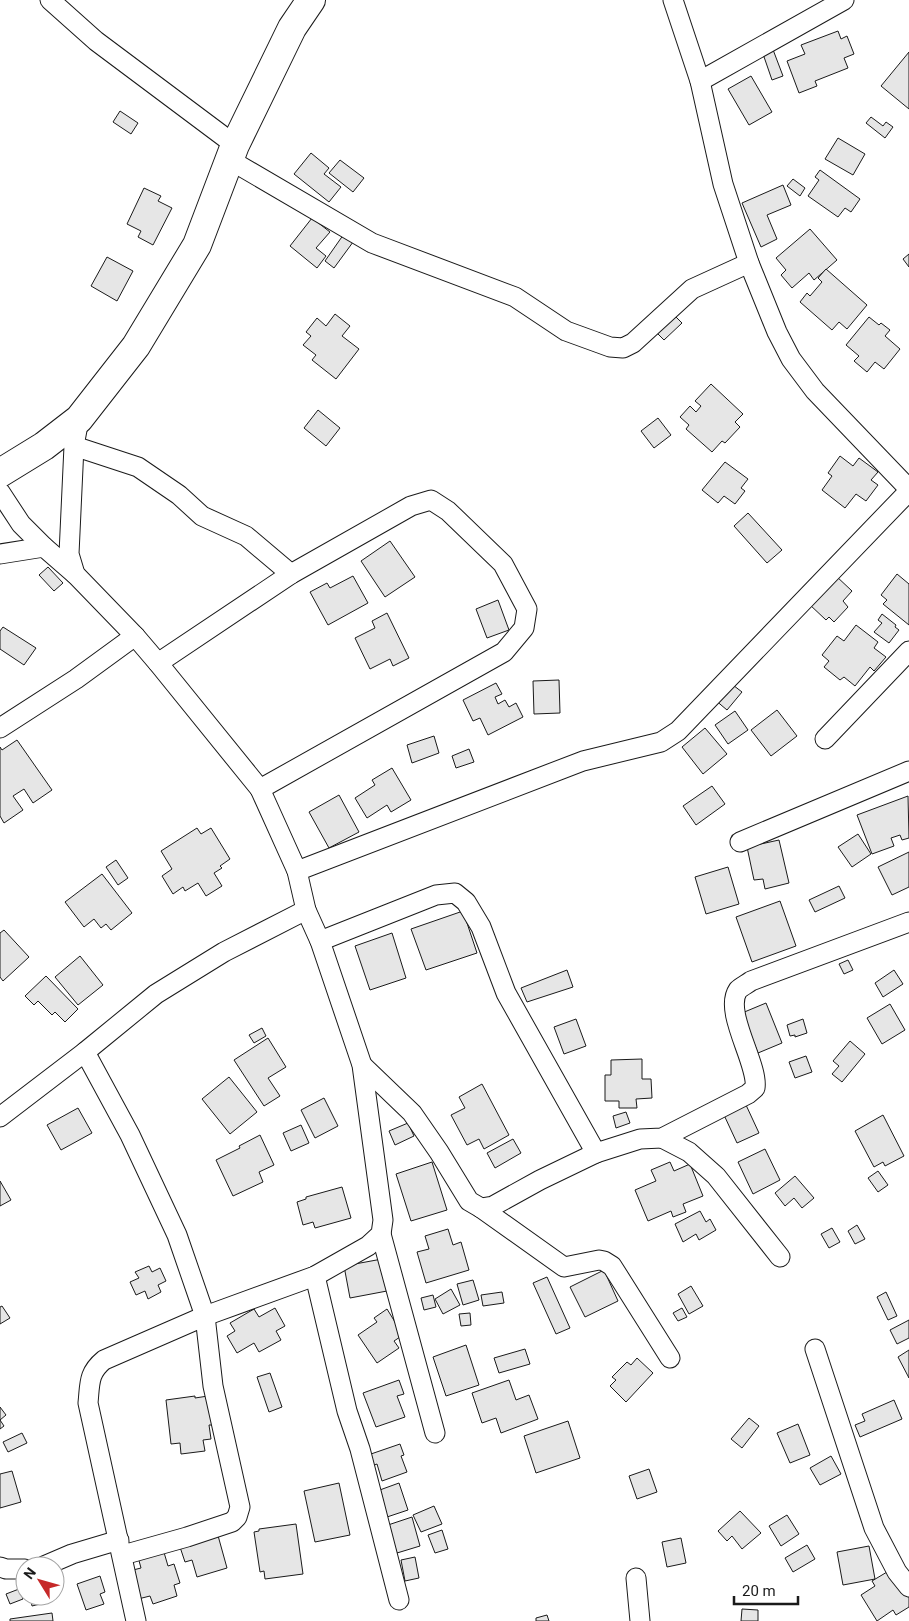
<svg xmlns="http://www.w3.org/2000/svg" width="909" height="1621" font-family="Roboto,sans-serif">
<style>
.building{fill:#e6e6e6;stroke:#1a1a1a}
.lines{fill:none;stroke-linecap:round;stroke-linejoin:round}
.street-casing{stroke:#1a1a1a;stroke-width:21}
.secondary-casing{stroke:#1a1a1a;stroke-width:30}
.street{stroke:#fff;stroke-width:19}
.secondary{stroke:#fff;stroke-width:28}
</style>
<rect width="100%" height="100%" fill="#fff"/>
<!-- building -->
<g class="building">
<path d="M838,31L841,39L847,36L854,54L844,58L848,68L815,81L817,86L799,93L787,61L805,54L801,45Z"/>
<path d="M772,47L783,76L772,80L762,51Z"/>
<path d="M909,52V109L881,86Z"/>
<path d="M751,76L772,112L749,125L728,89Z"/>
<path d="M120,111L138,123L131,134L113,122Z"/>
<path d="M871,117L883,126L886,122L893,127L885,138L866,123Z"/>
<path d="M838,138L865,154L853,175L825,159Z"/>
<path d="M311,153L329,168L324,174L341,187L329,202L294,174Z"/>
<path d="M340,160L364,178L353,192L329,173Z"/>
<path d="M820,170L860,199L851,212L845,208L838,217L808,196L819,180L815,177Z"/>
<path d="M793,179L805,188L800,196L787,186Z"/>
<path d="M783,185L791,205L767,215L777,239L761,247L742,203Z"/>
<path d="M144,188L161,196L158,201L172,208L153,245L138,237L141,231L127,224Z"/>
<path d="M312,218L330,232L316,248L326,256L317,268L290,246Z"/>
<path d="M810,229L837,260L814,280L809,273L792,288L781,275L786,270L776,258Z"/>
<path d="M346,231L356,238L334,268L325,261Z"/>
<path d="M909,254V267L903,259Z"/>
<path d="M107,257L133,271L117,301L91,286Z"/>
<path d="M826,269L867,305L847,329L839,322L832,330L800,302L807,293L810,296L822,282L818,278Z"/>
<path d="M335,314L350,326L342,336L359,349L336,379L312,360L316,355L303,345L311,336L306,332L317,318L326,326Z"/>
<path d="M674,315L682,323L664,340L656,332Z"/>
<path d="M869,317L879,325L881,323L890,330L885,336L900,349L884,369L875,362L867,372L854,361L859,356L846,345Z"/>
<path d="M711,384L743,414L735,422L740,427L725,443L722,441L712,452L686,429L689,425L680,417L690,406L696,412L701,406L695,401Z"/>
<path d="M318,410L340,428L326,446L304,428Z"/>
<path d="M658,418L671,435L654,448L641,431Z"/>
<path d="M840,456L853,466L859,458L878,472L871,480L878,485L866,501L856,494L845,508L822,490L832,476L828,473Z"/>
<path d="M725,462L748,479L741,488L745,491L735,504L724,496L718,503L702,490Z"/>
<path d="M748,513L782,550L767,563L734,526Z"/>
<path d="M390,541L415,577L385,597L361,561Z"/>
<path d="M48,567L63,583L54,591L39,575Z"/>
<path d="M897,574L909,584V625L883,604L887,600L881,595Z"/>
<path d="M835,575L852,591L843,601L848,607L834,622L829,617L826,620L809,604Z"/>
<path d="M353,576L368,603L328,625L310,592L327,583L330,588Z"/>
<path d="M498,600L509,630L487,638L476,609Z"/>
<path d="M387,613L409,658L393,666L390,659L370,669L355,638L375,628L372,621Z"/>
<path d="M882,614L896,625L895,627L899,630L889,643L874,632L882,623L878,620Z"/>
<path d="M856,625L878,642L874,648L886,657L874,671L870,667L855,686L844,677L840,680L824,667L829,661L822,655L837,636L844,641Z"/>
<path d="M3,627L36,648L24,665L0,649V631Z"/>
<path d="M559,680L560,713L534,714L533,681Z"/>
<path d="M729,682L742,692L727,710L714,699Z"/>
<path d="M496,683L502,694L495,697L498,704L505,700L509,707L516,703L523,717L488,735L480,718L473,721L463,700Z"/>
<path d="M777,710L797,736L771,756L751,730Z"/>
<path d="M735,711L748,730L728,744L715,725Z"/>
<path d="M705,728L727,754L703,774L682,747Z"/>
<path d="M434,736L439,753L412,763L407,745Z"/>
<path d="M17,740L52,790L33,803L24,789L13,796L23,810L4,823L0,816V747L2,750Z"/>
<path d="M469,749L474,762L456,768L452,756Z"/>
<path d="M392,768L411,800L391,812L387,805L367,818L355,798L375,785L372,780Z"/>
<path d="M712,786L725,804L696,825L683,806Z"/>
<path d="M339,795L359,832L329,848L309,812Z"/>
<path d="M908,796L909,838L902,840L900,835L891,838L894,846L872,854L857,815Z"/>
<path d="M197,828L201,834L211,828L230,859L220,866L222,868L214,873L222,886L206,896L198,883L185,891L183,887L173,894L162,876L172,869L161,851Z"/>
<path d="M858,834L871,854L852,867L838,847Z"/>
<path d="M779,840L789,883L765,889L763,879L754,880L747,847Z"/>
<path d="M909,852V887L892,895L878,867Z"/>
<path d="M116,860L128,878L118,885L106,867Z"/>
<path d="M728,867L739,904L706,914L695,877Z"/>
<path d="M102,874L132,913L111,930L106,924L101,928L94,919L84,927L65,902Z"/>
<path d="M839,886L845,898L815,912L809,900Z"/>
<path d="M780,901L796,946L752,962L736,917Z"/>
<path d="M463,911L477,953L426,970L411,929Z"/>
<path d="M4,930L29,957L3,981L0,977V933Z"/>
<path d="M392,933L406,978L370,990L355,946Z"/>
<path d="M80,956L103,985L78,1005L55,977Z"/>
<path d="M848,960L853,970L844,974L839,964Z"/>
<path d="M567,970L573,987L527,1002L521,988Z"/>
<path d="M894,970L903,984L883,997L875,983Z"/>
<path d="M46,976L78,1009L65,1022L55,1012L52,1015L38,1001L34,1005L25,996Z"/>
<path d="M766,1003L782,1043L758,1053L742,1013Z"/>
<path d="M890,1004L905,1030L882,1044L867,1018Z"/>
<path d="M576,1019L586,1046L564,1054L554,1027Z"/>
<path d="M803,1019L807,1033L795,1037V1035L790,1036L787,1025Z"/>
<path d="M262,1028L266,1036L254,1043L249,1035Z"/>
<path d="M268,1038L286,1067L268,1078L280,1096L264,1106L234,1060Z"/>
<path d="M850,1041L865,1054L842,1082L832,1074L839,1066L833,1061Z"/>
<path d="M806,1056L812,1072L795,1078L789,1062Z"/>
<path d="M642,1059V1079H651L652,1098L636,1099L637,1108H619V1101H605V1075H611V1060Z"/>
<path d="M229,1077L257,1112L230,1134L202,1099Z"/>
<path d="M482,1084L509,1135L484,1149L479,1139L467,1145L451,1115L465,1108L459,1097Z"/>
<path d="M324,1098L338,1126L315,1138L301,1110Z"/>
<path d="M746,1105L759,1133L737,1143L724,1115Z"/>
<path d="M78,1108L92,1133L61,1150L47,1125Z"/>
<path d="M626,1112L630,1123L616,1128L613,1116Z"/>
<path d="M883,1115L904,1156L885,1166L883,1162L874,1167L855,1131Z"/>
<path d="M408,1123L414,1136L395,1145L389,1131Z"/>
<path d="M301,1125L309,1143L291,1151L283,1133Z"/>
<path d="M260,1135L274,1165L259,1172L263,1182L233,1196L216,1160L240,1148L239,1146Z"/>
<path d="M513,1139L521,1153L495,1168L487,1153Z"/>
<path d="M765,1149L780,1180L753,1194L738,1162Z"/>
<path d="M432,1162L447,1210L411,1221L396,1174Z"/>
<path d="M670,1162L674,1171L690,1164L703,1196L683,1204L686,1212L673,1217L671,1211L648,1221L635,1190L656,1181L651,1170Z"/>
<path d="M878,1171L888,1185L878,1192L868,1178Z"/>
<path d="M795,1176L814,1198L802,1208L794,1198L785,1206L775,1193Z"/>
<path d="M0,1181L11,1200L0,1206Z"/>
<path d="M342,1187L351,1218L315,1228L313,1222L303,1225L297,1202L306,1199V1197Z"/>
<path d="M700,1211L706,1222L710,1219L716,1230L699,1240L696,1234L683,1242L675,1224Z"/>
<path d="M857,1225L865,1239L855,1244L848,1231Z"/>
<path d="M832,1228L840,1242L829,1248L821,1234Z"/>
<path d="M448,1229L453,1245L461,1242L469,1270L426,1283L417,1252L429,1249L425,1236Z"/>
<path d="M382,1259L387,1291L350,1298L344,1266Z"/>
<path d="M149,1266L152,1272L160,1268L166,1281L158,1285L161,1292L148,1299L145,1291L136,1295L130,1282L139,1278L135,1272Z"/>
<path d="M604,1270L618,1301L585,1317L570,1287Z"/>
<path d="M547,1277L570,1328L556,1334L533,1283Z"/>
<path d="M473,1280L479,1300L463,1305L457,1284Z"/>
<path d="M691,1286L703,1306L689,1314L678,1294Z"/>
<path d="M451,1289L460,1305L443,1314L435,1299Z"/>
<path d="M502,1292L504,1303L483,1306L481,1295Z"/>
<path d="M886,1292L897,1316L888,1320L877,1297Z"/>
<path d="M433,1295L436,1307L424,1310L421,1298Z"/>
<path d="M2,1306L10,1318L0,1324V1307Z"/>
<path d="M275,1308L285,1326L276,1331L281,1340L259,1352L254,1343L237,1353L227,1336L235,1331L230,1323L254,1309L259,1317Z"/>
<path d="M682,1308L687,1317L678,1321L673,1313Z"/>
<path d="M387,1309L403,1335L394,1341L399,1348L377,1363L358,1335L377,1322L374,1318Z"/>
<path d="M470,1313L471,1325L461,1326L459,1314Z"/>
<path d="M909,1320V1338L897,1344L890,1330Z"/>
<path d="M466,1345L479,1385L446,1396L433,1357Z"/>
<path d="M525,1349L530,1364L499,1373L494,1358Z"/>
<path d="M909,1350V1378L898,1357Z"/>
<path d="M637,1358L653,1373L626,1402L610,1386L616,1380L612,1377L627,1362L631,1365Z"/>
<path d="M270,1373L282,1407L269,1412L257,1377Z"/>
<path d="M399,1380L404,1394L397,1396L405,1417L376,1427L363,1393Z"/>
<path d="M509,1380L516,1400L529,1395L538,1419L501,1433L496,1418L482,1423L472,1393Z"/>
<path d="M195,1396V1398L208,1396L212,1425H209L211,1439L203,1440L205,1451L181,1454L180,1443L171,1444L166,1400Z"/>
<path d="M894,1400L902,1419L860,1437L855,1425L865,1421L862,1414Z"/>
<path d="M0,1407L6,1415L0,1420L4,1426L0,1429Z"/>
<path d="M749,1418L759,1426L742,1448L731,1439Z"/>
<path d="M568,1421L580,1458L536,1473L524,1436Z"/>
<path d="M798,1424L810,1455L790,1463L777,1433Z"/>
<path d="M22,1433L27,1443L8,1452L3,1442Z"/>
<path d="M400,1444L404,1455L401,1456L407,1472L382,1481L377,1464L372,1466L368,1455Z"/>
<path d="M831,1456L841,1474L820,1485L810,1468Z"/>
<path d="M649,1469L657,1492L637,1499L629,1476Z"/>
<path d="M12,1471L21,1502L0,1508V1474Z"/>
<path d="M339,1483L350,1535L315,1542L304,1491Z"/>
<path d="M399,1483L408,1510L387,1517L377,1491Z"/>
<path d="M434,1506L442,1524L421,1532L413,1515Z"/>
<path d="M740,1511L761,1533L742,1549L732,1536L727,1541L718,1531Z"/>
<path d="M787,1515L799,1534L781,1546L769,1526Z"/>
<path d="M412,1517L420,1546L397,1553L388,1525Z"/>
<path d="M296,1524L303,1574L265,1579L264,1571L260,1572L254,1532L259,1531V1529Z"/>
<path d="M442,1530L448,1549L435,1553L428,1535Z"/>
<path d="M217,1532L227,1568L197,1577L192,1560L185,1562L179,1544Z"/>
<path d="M681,1538L686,1563L667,1567L662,1542Z"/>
<path d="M807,1545L815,1559L793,1572L785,1558Z"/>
<path d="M869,1546L875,1579L843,1585L837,1552Z"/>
<path d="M163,1549L168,1566L174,1564L180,1583L174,1585L177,1596L153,1604L150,1596L138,1599L129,1571L141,1568L138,1557Z"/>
<path d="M415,1557L419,1578L405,1581L401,1560Z"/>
<path d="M892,1569L909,1595V1607L896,1615L893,1610L877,1621L861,1595L875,1586L872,1581Z"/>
<path d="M100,1576L105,1592L100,1594L104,1604L86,1610L77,1584Z"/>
<path d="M19,1589L23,1599L10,1604L6,1594Z"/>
<path d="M30,1596H47L48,1602L32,1606Z"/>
<path d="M742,1609L758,1610V1621H741Z"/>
<path d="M52,1613L53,1621H10V1619Z"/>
<path d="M547,1615L549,1621H536V1618Z"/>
</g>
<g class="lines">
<defs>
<g id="street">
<path d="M50,0L96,41L235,145"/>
<path d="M673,0L700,81L723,184L749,263L777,332L791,359L815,391L909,489"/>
<path d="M700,81L844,0"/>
<path d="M230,160L372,243L515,297L566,331L610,347L623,348L633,343L692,289L749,263"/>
<path d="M79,419L74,446L69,554L75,574L135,636L158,663L260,789L297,871L306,910L320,941L362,1065L383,1220L381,1234L368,1246L315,1276L205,1316L104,1360C88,1373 90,1384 88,1403L136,1621"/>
<path d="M74,446L138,467L179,495L202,516L246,536L291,574"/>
<path d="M0,492L21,524L44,547L75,574"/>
<path d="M0,554L44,547"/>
<path d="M158,663L291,574L411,506L431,500L448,511L503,564L527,609L524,628L504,652L260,789"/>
<path d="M0,728L76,679L135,636"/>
<path d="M825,739L909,651"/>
<path d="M740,842L909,771"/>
<path d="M297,871L583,761L661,742L678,731L909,491"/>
<path d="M320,941L436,895L455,893L466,902L481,927L506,993L596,1153"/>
<path d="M85,1052L130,1135L177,1235L205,1316L213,1386L240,1507L237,1517L232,1522L187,1537L123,1555"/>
<path d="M362,1065L412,1113L439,1152L469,1201L481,1208L493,1206L540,1180L596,1153L640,1139L662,1138L748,1094L755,1088C759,1065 723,1012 738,990C741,987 747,984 751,981L909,922"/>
<path d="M0,1117L85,1052L156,994L224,952L306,910"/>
<path d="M662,1138L689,1152L716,1176L780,1257"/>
<path d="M481,1208L564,1267L599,1260L604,1261L612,1266L670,1358"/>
<path d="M381,1234L435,1433"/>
<path d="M315,1276L347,1411L360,1449L399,1600"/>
<path d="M815,1349L874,1528L897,1572L909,1587"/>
<path d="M44,1566L72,1554L119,1540"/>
<path d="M0,1567L6,1569H25"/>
<path d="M636,1578L640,1621"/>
</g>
<path id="secondary" d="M0,473L44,446L79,419L136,346L197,245L235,145L292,28L311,0"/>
</defs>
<!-- street casing -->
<use href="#street" class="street-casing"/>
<!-- secondary casing -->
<use href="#secondary" class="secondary-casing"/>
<!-- street -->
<use href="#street" class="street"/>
<!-- secondary -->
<use href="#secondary" class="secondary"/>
</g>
<!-- north arrow -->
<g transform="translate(40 1581) rotate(307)"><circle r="24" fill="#ffffff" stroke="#a3a3a3"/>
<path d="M0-4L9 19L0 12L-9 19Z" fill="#c62828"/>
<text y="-8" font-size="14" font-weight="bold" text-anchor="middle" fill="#1a1a1a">N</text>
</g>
<!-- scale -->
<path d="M734 1596v8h64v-8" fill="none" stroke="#1a1a1a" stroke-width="2.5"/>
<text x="742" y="1596" font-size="15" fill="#1a1a1a" stroke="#ffffff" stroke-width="4" paint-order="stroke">20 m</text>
</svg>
